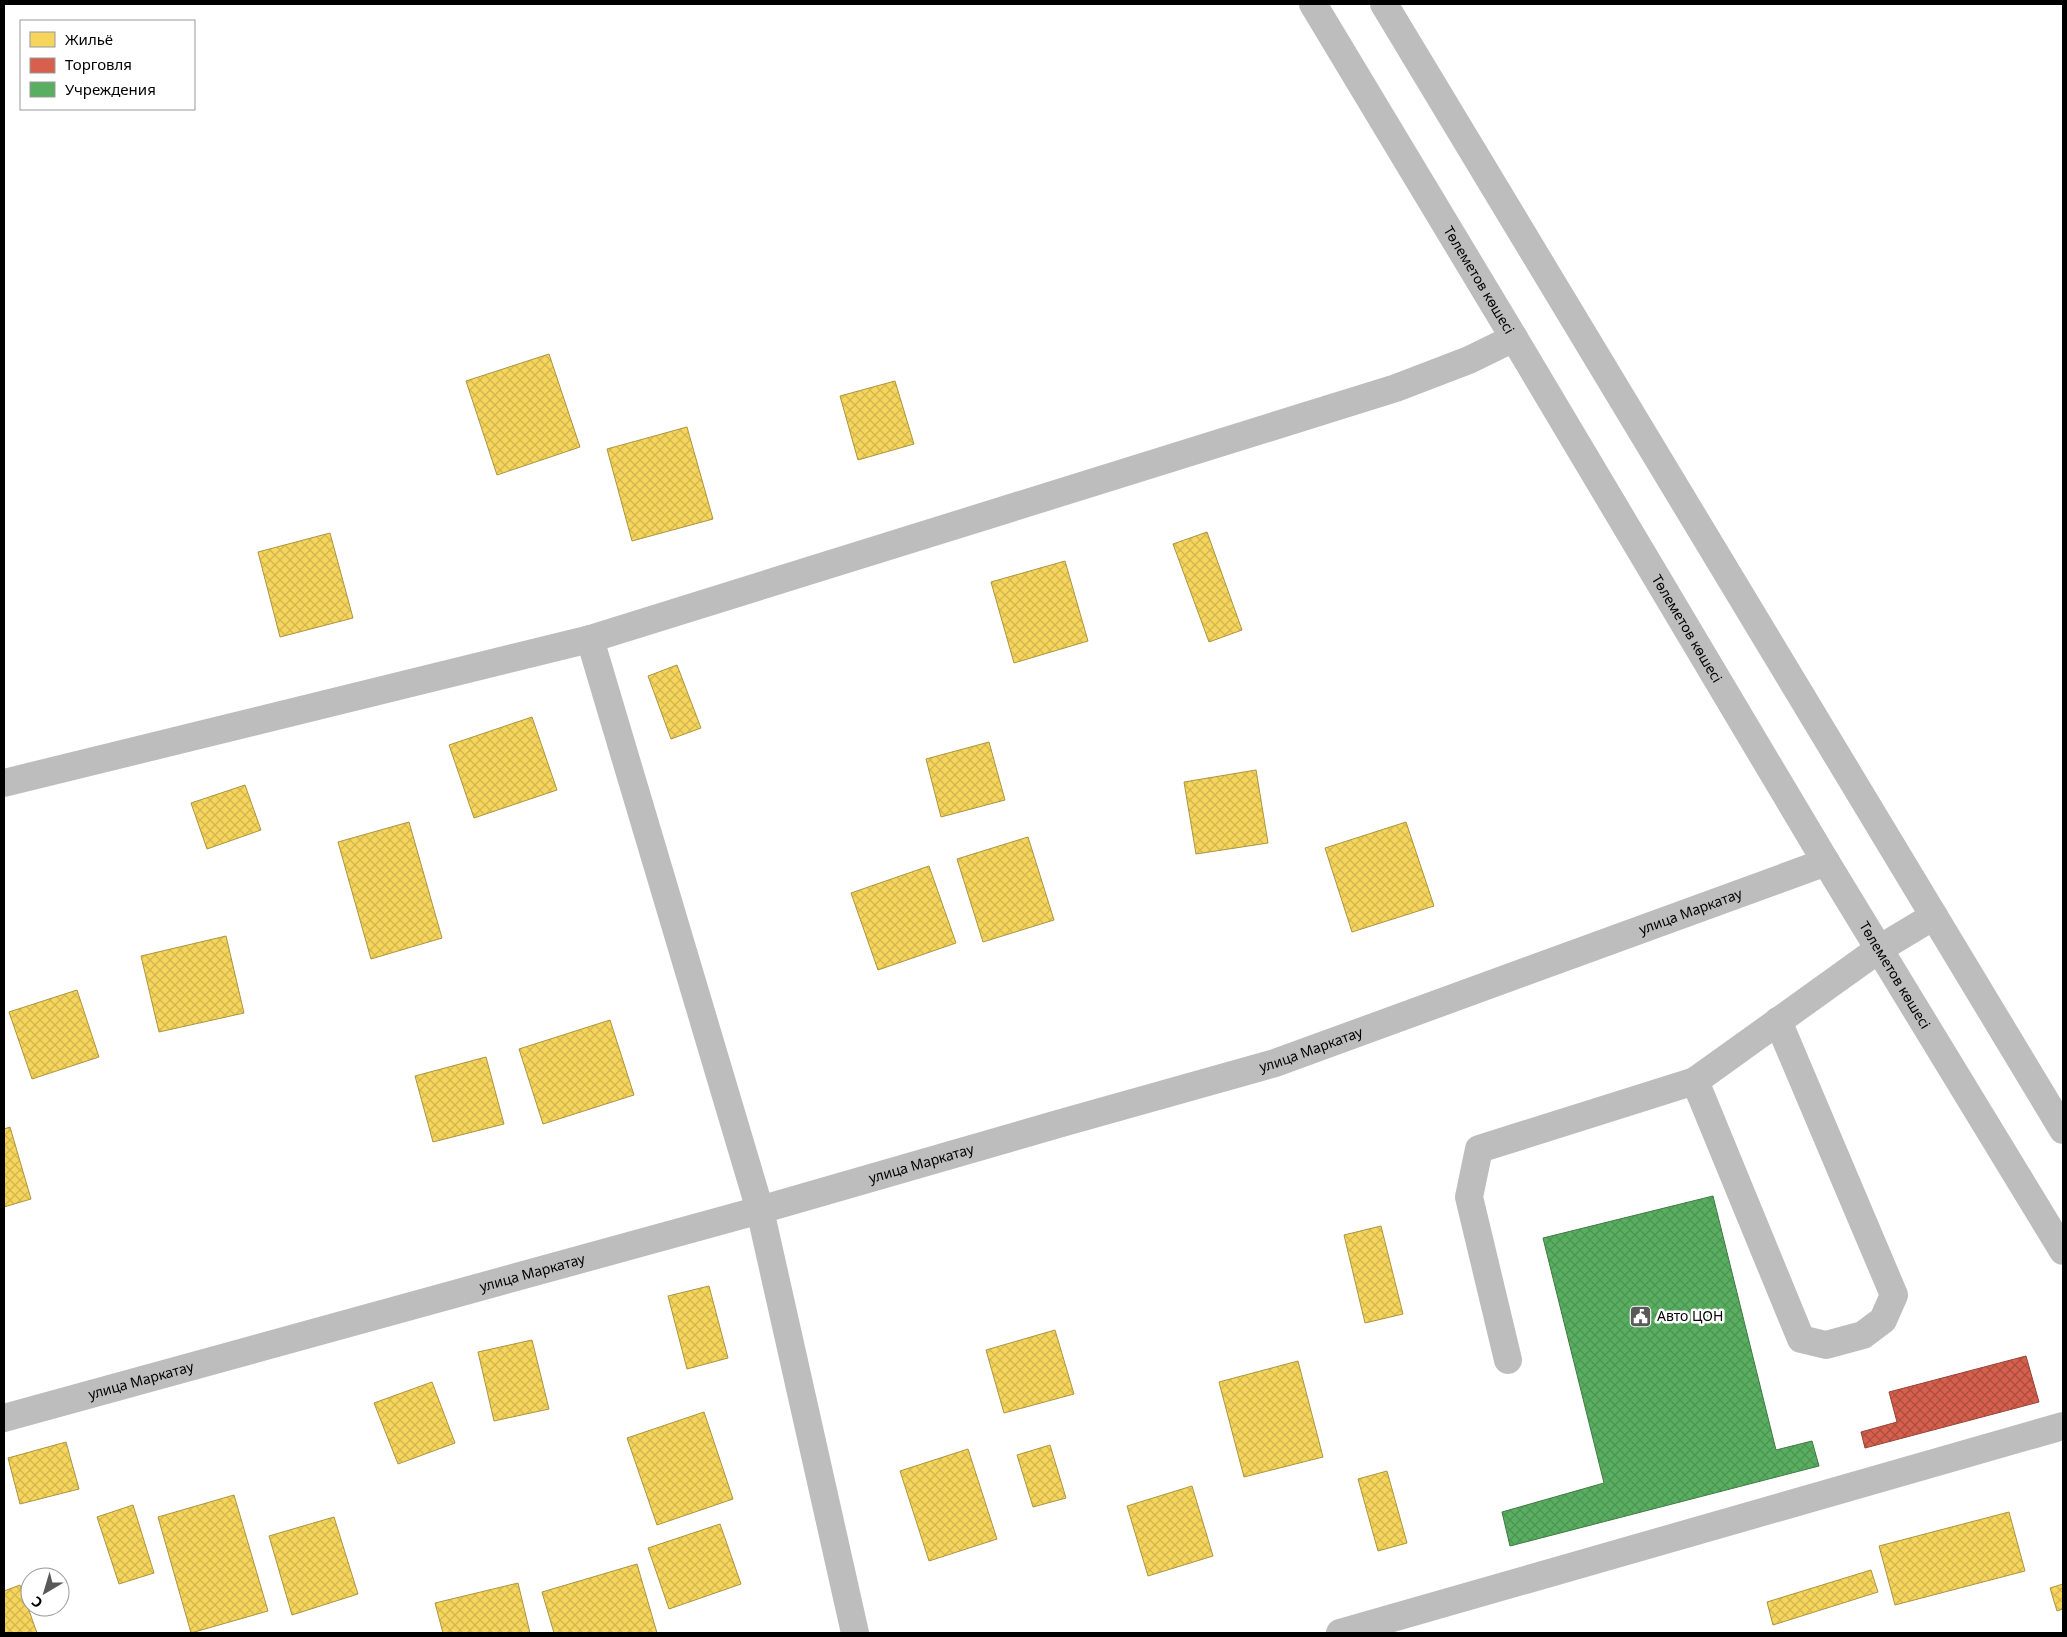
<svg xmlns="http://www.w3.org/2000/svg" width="2067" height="1637" font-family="'Noto Sans',sans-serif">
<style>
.homes{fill:url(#homes-cross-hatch);stroke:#ac9540}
.shops{fill:url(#shops-cross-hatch);stroke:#964336}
.public{fill:url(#public-cross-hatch);stroke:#3f7a44}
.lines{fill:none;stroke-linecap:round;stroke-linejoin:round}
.minor{stroke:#bdbdbd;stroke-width:28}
.major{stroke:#bdbdbd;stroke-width:28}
.labels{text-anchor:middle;stroke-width:5;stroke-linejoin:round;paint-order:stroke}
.street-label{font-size:14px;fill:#000;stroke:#fff}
.poi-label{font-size:14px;fill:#000;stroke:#fff;text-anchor:start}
</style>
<defs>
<pattern id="homes-cross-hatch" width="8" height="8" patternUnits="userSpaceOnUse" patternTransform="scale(1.25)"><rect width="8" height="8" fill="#f6d55c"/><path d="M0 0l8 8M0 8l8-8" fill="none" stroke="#d1b54e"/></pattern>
<pattern id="shops-cross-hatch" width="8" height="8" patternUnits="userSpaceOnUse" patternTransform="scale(1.25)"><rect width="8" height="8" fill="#d6604d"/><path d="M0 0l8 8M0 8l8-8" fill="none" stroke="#ab4d3e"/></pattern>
<pattern id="public-cross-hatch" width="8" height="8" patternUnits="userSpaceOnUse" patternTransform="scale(1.25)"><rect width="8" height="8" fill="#5aae61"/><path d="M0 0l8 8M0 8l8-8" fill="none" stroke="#4c9452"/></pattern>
</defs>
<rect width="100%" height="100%" fill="#fff"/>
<!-- homes -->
<g class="homes">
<path d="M549,354L580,447L497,475L466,381Z"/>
<path d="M895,381L914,444L858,460L840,396Z"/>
<path d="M687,427L713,519L632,541L607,449Z"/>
<path d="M1207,532L1242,630L1209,642L1173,544Z"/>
<path d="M330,533L353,618L280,637L258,552Z"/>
<path d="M1065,561L1088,641L1014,663L991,582Z"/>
<path d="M677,665L701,728L671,739L648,676Z"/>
<path d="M532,717L557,790L474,818L449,745Z"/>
<path d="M989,742L1005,800L941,817L926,759Z"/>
<path d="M1256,770L1268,843L1196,854L1184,782Z"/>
<path d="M245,785L261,830L207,849L191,803Z"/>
<path d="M409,822L442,938L371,959L338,842Z"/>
<path d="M1406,822L1434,906L1352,932L1325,848Z"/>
<path d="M1028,837L1054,920L983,942L957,859Z"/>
<path d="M929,866L956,943L878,970L851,893Z"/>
<path d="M226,936L244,1013L159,1032L141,956Z"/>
<path d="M77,990L99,1057L32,1079L9,1012Z"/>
<path d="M610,1020L634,1095L543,1124L519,1049Z"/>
<path d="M486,1057L504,1124L433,1142L415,1076Z"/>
<path d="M10,1127L31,1199L4,1207V1129Z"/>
<path d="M1381,1226L1403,1314L1365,1323L1344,1235Z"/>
<path d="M709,1286L728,1358L687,1369L668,1296Z"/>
<path d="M1055,1330L1074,1394L1004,1413L986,1350Z"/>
<path d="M532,1340L549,1409L494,1421L478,1352Z"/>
<path d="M1298,1361L1323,1457L1244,1477L1219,1382Z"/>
<path d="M432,1382L455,1443L398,1464L374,1403Z"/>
<path d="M704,1412L733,1499L657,1525L627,1438Z"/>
<path d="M66,1442L79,1489L20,1504L8,1458Z"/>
<path d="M1050,1445L1066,1498L1033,1507L1017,1455Z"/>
<path d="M968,1449L997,1539L929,1561L900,1471Z"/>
<path d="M1387,1471L1407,1543L1378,1551L1358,1479Z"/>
<path d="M1192,1486L1213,1556L1148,1576L1127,1506Z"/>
<path d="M234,1495L268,1611L191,1633L158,1517Z"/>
<path d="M133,1505L154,1573L119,1584L97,1517Z"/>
<path d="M2009,1512L2025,1571L1895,1605L1879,1546Z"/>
<path d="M334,1517L358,1594L292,1615L269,1536Z"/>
<path d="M720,1524L741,1584L669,1609L648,1548Z"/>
<path d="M637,1564L657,1633H554L542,1592Z"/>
<path d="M1871,1570L1878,1592L1773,1625L1767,1602Z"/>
<path d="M518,1583L530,1633H443L435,1603Z"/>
<path d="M2063,1584V1609L2057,1611L2050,1588Z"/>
<path d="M20,1585L37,1633H4V1591Z"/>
</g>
<!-- shops -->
<path class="shops" d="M2026,1356L2039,1402L1865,1448L1861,1432L1897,1422L1889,1392Z"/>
<!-- public -->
<path class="public" d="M1713,1196L1776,1450L1812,1441L1819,1466L1510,1546L1502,1512L1604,1483L1543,1238Z"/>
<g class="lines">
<!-- minor -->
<g class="minor">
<path d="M590,639L760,1210L855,1633"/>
<path d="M4,783L590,639L1396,388L1469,360L1514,338"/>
<path d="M1695,1081L1801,1339L1826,1345L1863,1335L1883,1320L1894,1295L1778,1021"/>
<path d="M1508,1360L1469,1197L1479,1149L1695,1081L1879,949L1934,916"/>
<path id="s1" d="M4,1418L760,1210L1065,1122L1275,1063L1826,862"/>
<path d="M1340,1633L2063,1426"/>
</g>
<!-- major -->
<g class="major">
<path id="s2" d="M1313,4L1514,338L1826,862L2063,1251"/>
<path d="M1384,4L2063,1130"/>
</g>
</g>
<!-- icons -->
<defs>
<symbol id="civic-square" viewBox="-11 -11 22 22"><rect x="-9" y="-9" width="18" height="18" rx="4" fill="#595959" stroke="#fff"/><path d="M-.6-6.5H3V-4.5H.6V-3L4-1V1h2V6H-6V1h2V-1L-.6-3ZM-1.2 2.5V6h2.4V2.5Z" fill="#fff"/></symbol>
</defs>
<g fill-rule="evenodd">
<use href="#civic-square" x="1628" y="1304" width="25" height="25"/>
</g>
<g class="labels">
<!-- street labels -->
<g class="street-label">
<text dy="5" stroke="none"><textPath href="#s2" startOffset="322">Төлеметов көшесі</textPath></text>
<text dy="5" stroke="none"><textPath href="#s2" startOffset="728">Төлеметов көшесі</textPath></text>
<text dy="5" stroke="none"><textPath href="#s1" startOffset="1762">улица Маркатау</textPath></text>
<text dy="5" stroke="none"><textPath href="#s2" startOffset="1132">Төлеметов көшесі</textPath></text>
<text dy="5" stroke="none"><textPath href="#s1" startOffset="1358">улица Маркатау</textPath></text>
<text dy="5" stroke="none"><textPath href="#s1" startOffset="952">улица Маркатау</textPath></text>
<text dy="5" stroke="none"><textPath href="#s1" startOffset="548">улица Маркатау</textPath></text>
<text dy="5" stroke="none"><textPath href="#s1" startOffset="142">улица Маркатау</textPath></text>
</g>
<!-- poi labels -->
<g class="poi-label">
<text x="1657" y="1321">Авто ЦОН</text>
</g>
</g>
<!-- border -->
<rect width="2067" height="1637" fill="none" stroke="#000000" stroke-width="10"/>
<!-- legend -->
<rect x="20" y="20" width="175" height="90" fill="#ffffff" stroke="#999999"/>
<rect x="30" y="32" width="25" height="15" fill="#f6d55c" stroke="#999999"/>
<text x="65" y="45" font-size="15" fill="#000000">Жильё</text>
<rect x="30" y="58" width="25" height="15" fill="#d6604d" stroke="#999999"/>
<text x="65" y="70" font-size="15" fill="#000000">Торговля</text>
<rect x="30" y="82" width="25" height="15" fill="#5aae61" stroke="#999999"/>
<text x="65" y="95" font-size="15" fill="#000000">Учреждения</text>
<!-- north arrow -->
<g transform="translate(45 1592) rotate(218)"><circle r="24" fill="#ffffff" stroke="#999999"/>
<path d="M0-4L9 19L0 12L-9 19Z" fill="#595959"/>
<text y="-8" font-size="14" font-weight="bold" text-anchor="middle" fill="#000000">С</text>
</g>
</svg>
